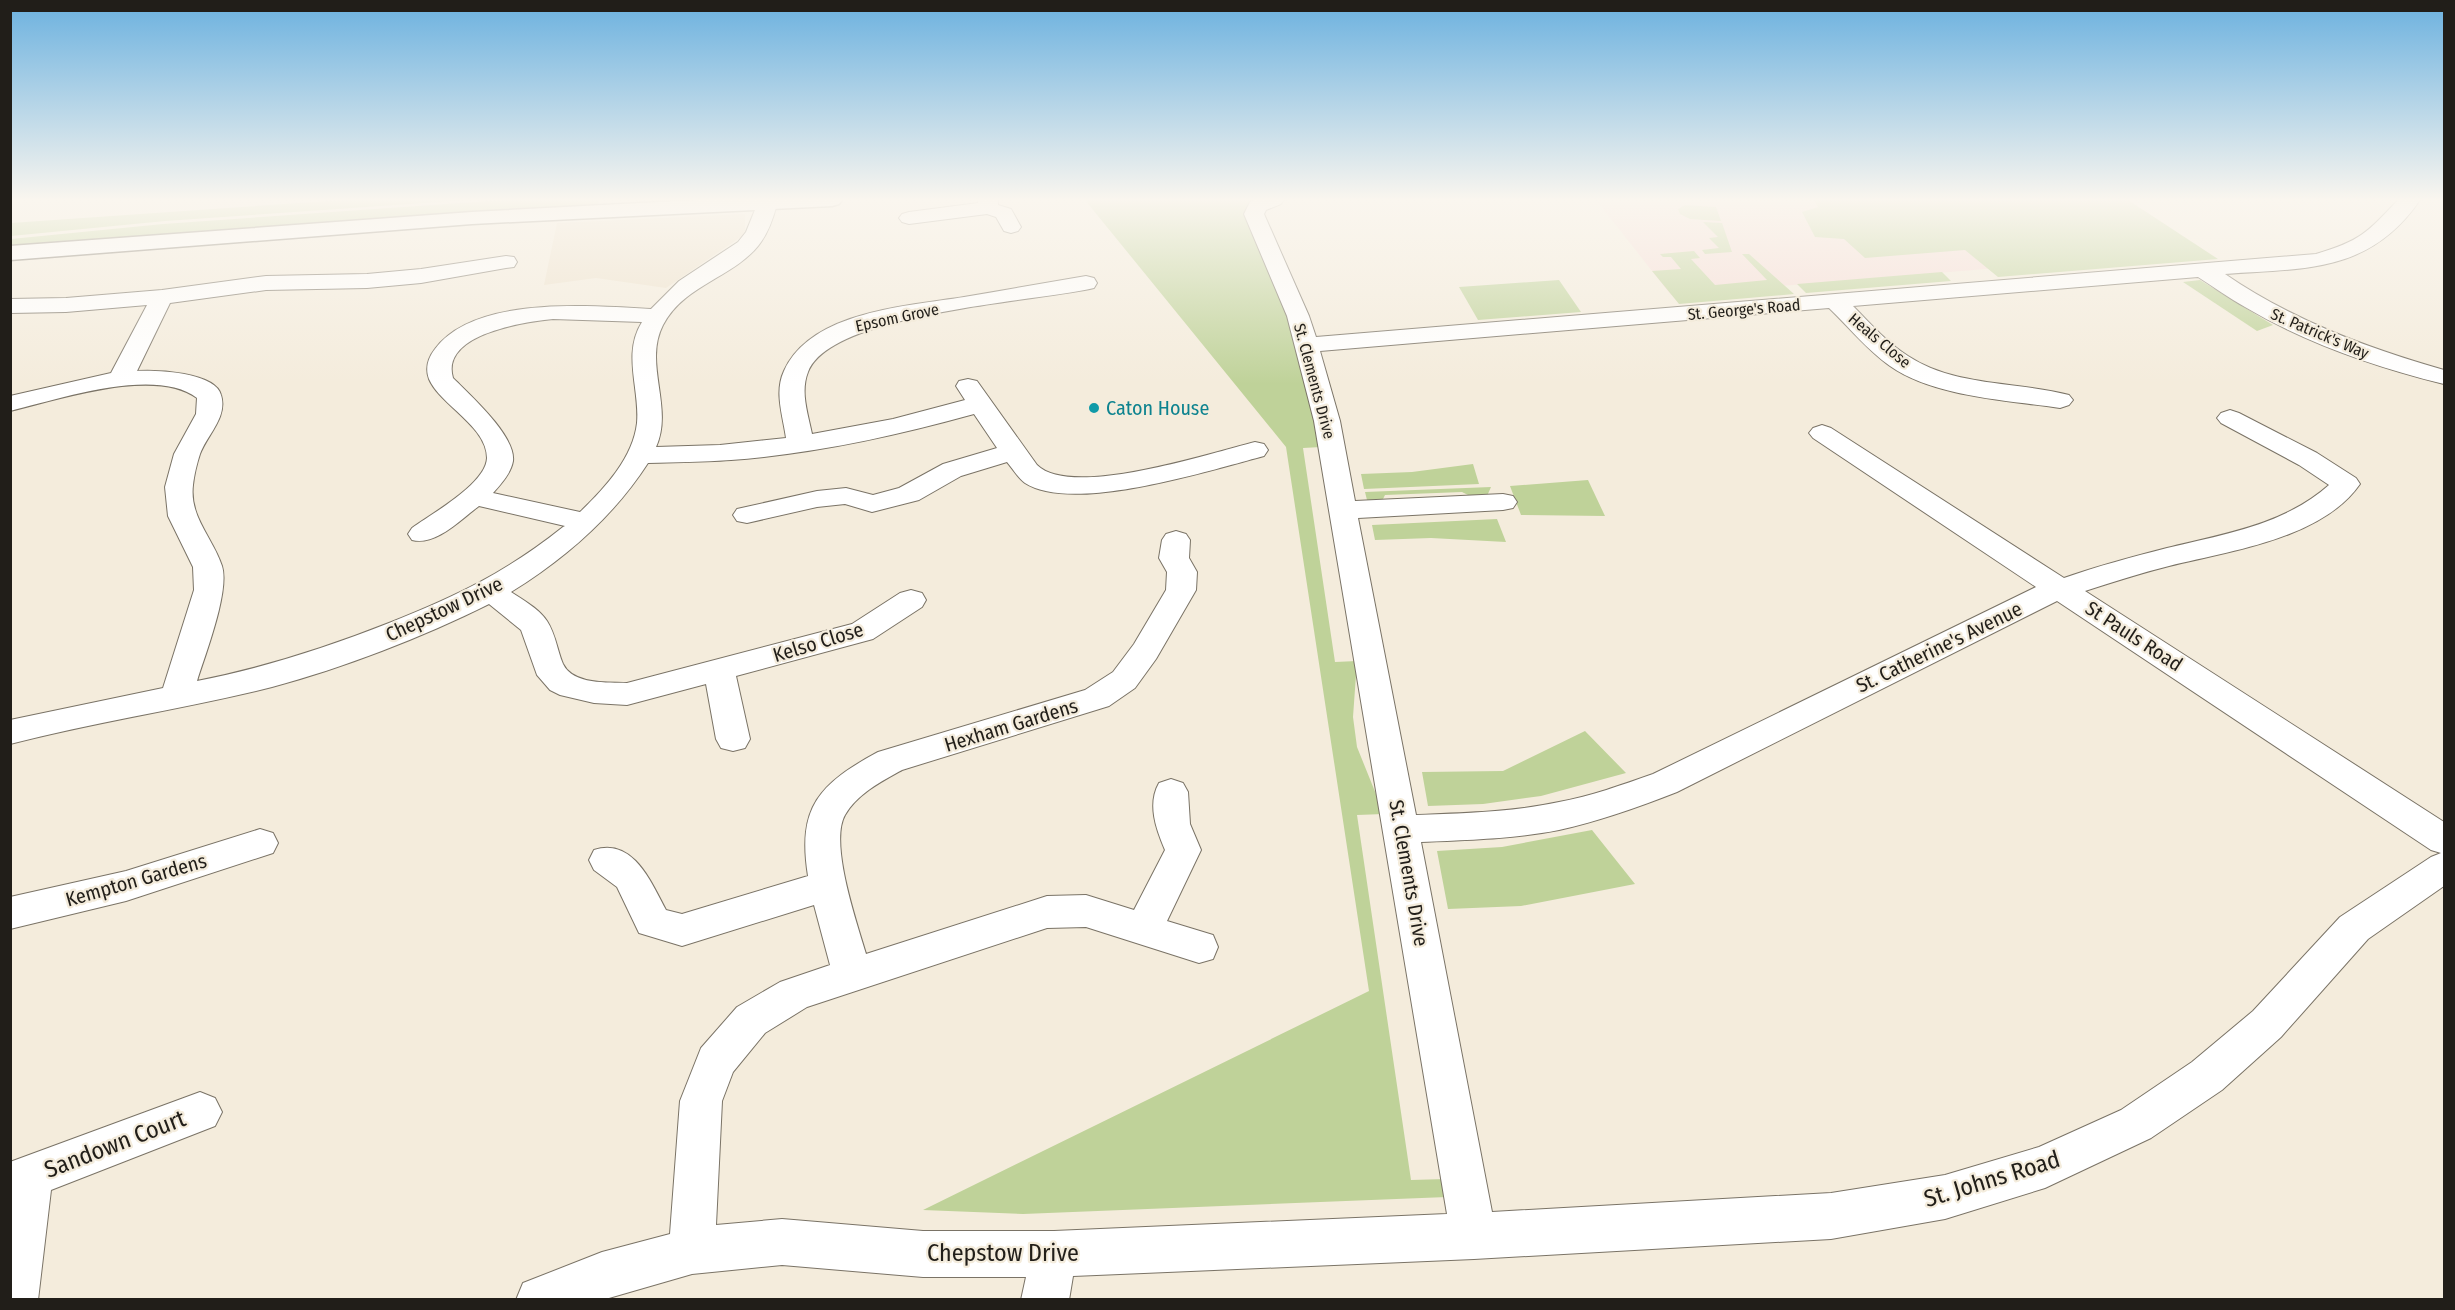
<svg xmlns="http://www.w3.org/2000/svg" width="2455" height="1310" font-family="'Fira Sans Condensed',sans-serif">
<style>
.built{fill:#ede1cb}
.education{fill:#f6dcd6}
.green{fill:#bfd299}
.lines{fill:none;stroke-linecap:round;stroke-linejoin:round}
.minor-casing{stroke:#7a7366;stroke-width:2}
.major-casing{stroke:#7a7366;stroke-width:3}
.minor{fill:#fff;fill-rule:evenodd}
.major{fill:#fff;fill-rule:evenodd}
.culture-dot{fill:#0f9aa8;stroke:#f4ecdc;stroke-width:2}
.labels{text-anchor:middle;stroke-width:4.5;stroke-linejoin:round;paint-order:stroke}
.far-street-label{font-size:16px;fill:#211e19;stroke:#f4ecdc}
.culture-label{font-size:20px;fill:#0d838f;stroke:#f4ecdc;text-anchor:start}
.street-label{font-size:20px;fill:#211e19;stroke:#f4ecdc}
.near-street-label{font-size:24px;fill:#211e19;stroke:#f4ecdc}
</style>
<rect width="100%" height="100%" fill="#f4ecdc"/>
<!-- built -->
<path class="built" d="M745,214V234L666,288L596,278L544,285L557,223Z"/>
<!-- education -->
<path class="education" d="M1596,200H2128L2202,251L1671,295Z"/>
<!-- green -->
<g class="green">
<path d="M342,200H468L165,221L11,236V223Z"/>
<path d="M502,200H600L598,204L556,209L11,249V239L163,224Z"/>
<path d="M1085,200H1259L1247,207L1244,215L1293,325L1321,447L1303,448L1335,662L1357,661L1353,717L1357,747L1384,814L1357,815L1411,1180L1446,1179L1447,1197L1023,1214L923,1210L1369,991L1286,447Z"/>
<path d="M1814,200H2128L2218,259L1998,277L1965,250L1865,258L1844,239L1815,237L1802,212L1818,207Z"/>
<path d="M1685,205L1716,207L1721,221L1690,219L1680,214L1678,209Z"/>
<path d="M1703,222L1722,223L1732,252L1705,254L1702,250L1719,248L1709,238L1718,237Z"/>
<path d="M1694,251L1700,258L1691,259L1715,285L1767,280L1742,254H1749L1794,294L1679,304L1652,271L1681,269L1671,257H1663L1660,254Z"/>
<path d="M1942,272L1951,281L1806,293L1797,284Z"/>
<path d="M1559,280L1581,312L1478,320L1459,287Z"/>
<path d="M2200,280L2273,325L2257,331L2183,282Z"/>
<path d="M1473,464L1479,484L1364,489L1361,474L1412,472Z"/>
<path d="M1588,480L1605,516L1521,515L1510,486Z"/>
<path d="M1491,487L1487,496L1472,497L1462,492L1385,495L1382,501L1367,500L1365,492Z"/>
<path d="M1497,519L1506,542L1431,538L1375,540L1372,525Z"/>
<path d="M1585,731L1626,773L1541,796L1483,804L1428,806L1422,772L1503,771Z"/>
<path d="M1592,830L1635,884L1521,906L1448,909L1437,851L1502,847Z"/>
</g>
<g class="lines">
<defs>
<g id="minor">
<path d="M759,200H775L777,204C773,219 768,234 758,246C732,278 684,285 663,325C643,364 674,407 656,447L720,445L786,438C783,416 774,392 784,371C811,311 908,306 964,297C1004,290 1045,283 1086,276L1094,278L1097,283L1094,288C1034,302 830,313 808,372C800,392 808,414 812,434L893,419L965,400L956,386L959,381L968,379L977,381L1037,465C1071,499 1211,453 1255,442L1264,444L1268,450L1264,456C1211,470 1073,514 1025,483C1018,478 1013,469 1007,462L961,476L919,500L872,512L845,504L817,507L747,523L737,521L733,515L737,509L817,491L846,488L873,495L899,488L943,464L997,448L974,414C895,436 813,454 731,460C703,462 676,462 648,463C613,517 566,558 511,592C523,600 538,608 547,621C556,635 557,650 563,664C573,685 608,682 627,683L852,624L900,593L911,590L922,593L926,600L922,607L873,639L736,676L750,739L745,748L733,751L721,748L716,739L706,684L627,705L594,703L560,695L550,690L537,675L521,630L489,604C423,637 343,668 272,687C185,709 97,721 10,744V720L163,688L194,590L193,567L168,516L165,487L174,454L196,414L197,398C155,366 57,400 10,411V396L111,373L147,305L66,312L10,313V299L66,298L162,290L266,276L367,274L421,269L506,256L514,257L517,262L514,267L506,268L421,283L367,288L266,290L170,303L137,371C156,370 215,372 221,395C228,417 207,435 200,454C197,463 194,476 193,485C189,517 213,538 222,566C230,591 205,655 197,681C263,668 326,648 389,623C457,596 505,573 563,527L565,526L479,506C460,520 436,546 412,540L408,534L412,528C431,514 486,484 487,458C487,426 440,405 429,379C425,368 428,358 435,349C475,295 592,306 651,309L679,281L738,242L746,232ZM553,319L642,322C622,354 640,389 637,423C633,458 604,489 580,512L493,493C501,484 511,473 513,461C516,436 470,395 453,378C440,334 524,322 553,319Z"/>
<path d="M978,200H998V205L1011,209L1021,227L1018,231L1011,233L1004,231L996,217L987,214L909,224L902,222L899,218L902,214L909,212L978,203Z"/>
<path d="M1254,200H1284L1281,204L1266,210L1264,214L1309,316L1316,337L2316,254C2360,241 2367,233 2398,200H2420C2369,274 2304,268 2225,274C2292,320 2367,348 2444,370V384C2375,367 2306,343 2245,307C2229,298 2214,287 2198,277L1853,306C1870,323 1887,343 1908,356C1955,387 2016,381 2069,395L2073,400L2069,405L2060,408C2007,400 1934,397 1890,366C1867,350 1849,327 1829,308L1320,351L1340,421L1355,501L1503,494L1513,496L1517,502L1513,508L1503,510L1358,518L1416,815C1464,813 1512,812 1559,802C1591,796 1622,785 1653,774L2036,587L1813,438L1809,433L1813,428L1822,425L1831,428L2064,578C2098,566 2132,557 2167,548C2224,534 2284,525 2329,485L2299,465L2221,423L2217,418L2221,413L2230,410L2239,413L2317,453L2356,478L2360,484C2322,539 2229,551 2169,566C2141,573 2113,582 2085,591L2444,822V886L2368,939L2281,1037L2222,1090L2151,1138L2045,1188L1945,1219L1831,1239L1474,1259L1073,1276L1069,1300H1021L1026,1277H923L782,1265L692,1274L602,1300H516L523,1283L602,1252L670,1234L680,1101L701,1048L737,1007L780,982L830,965L814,905L682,946L639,933L617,887L594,870L589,860L594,850C633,837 651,882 666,910L682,914L808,876C797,807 819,784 878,752L1085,690L1113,672L1134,644L1166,590L1167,572L1159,558L1162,540L1166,534L1176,531L1186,534L1190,540L1189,558L1197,572L1196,590L1156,659L1135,688L1109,706L902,770C882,781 857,794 845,815C829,843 857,923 866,954L1047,896L1086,895L1134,910L1165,850C1156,829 1147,804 1159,783L1171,779L1183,783L1188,792L1190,824L1201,850L1167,921L1213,935L1218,947L1213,959L1199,963L1086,927L1047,928L807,1007L765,1033L733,1072L722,1101L716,1225L782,1219L923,1231H1054L1447,1214L1314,421L1287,316L1244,214L1250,202ZM2057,601L2431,850L2441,853L2431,857L2340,917L2253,1011L2192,1062L2121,1110L2039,1147L1945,1175L1831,1193L1492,1212L1421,842C1467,840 1514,839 1559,830C1599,821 1639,807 1677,792Z"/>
<path d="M260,829L273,833L278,843L273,853L126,901L10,929V897L126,871Z"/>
<path d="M200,1092L215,1098L222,1112L215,1126L51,1190L38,1300H10V1162Z"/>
</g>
<path id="major" d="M697,200H842L839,204L832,206L472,224L10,260V246L472,212Z"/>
</defs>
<!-- minor casing -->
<use href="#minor" class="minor-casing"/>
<!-- major casing -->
<use href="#major" class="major-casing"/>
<!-- minor -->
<use href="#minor" class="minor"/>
<!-- major -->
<use href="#major" class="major"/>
</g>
<!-- sky -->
<linearGradient id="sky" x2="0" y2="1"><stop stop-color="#6bb1df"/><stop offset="0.52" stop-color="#faf6ef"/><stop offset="1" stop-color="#faf6ef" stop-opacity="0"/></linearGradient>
<rect width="2455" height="384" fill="url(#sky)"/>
<!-- markers -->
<circle class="culture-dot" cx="1094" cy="408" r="6"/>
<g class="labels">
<!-- far-street labels -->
<g class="far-street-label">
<text transform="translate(1744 309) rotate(-5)" y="6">St. George's Road</text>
<text transform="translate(897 317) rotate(-12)" y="6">Epsom Grove</text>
<text transform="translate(2320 333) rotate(23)" y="6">St. Patrick's Way</text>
<text transform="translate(1880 340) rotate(40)" y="6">Heals Close</text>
<text transform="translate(1315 381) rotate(75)" y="6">St. Clements Drive</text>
</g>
<!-- culture labels -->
<g class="culture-label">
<text x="1106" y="415">Caton House</text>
</g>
<!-- street labels -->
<g class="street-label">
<text transform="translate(444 609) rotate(-25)" y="7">Chepstow Drive</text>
<text transform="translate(2134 636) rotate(33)" y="7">St Pauls Road</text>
<text transform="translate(818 642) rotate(-17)" y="7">Kelso Close</text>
<text transform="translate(1939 647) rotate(-26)" y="7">St. Catherine's Avenue</text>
<text transform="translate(1011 725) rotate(-17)" y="7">Hexham Gardens</text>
<text transform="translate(1409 873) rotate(80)" y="7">St. Clements Drive</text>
<text transform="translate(136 880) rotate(-16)" y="7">Kempton Gardens</text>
</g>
<!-- near-street labels -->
<g class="near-street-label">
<text transform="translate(115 1144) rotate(-21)" y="8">Sandown Court</text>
<text transform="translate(1992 1179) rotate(-17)" y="8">St. Johns Road</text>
<text x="1003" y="1261">Chepstow Drive</text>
</g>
</g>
<!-- border -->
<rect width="2455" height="1310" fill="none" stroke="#211e19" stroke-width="24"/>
</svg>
